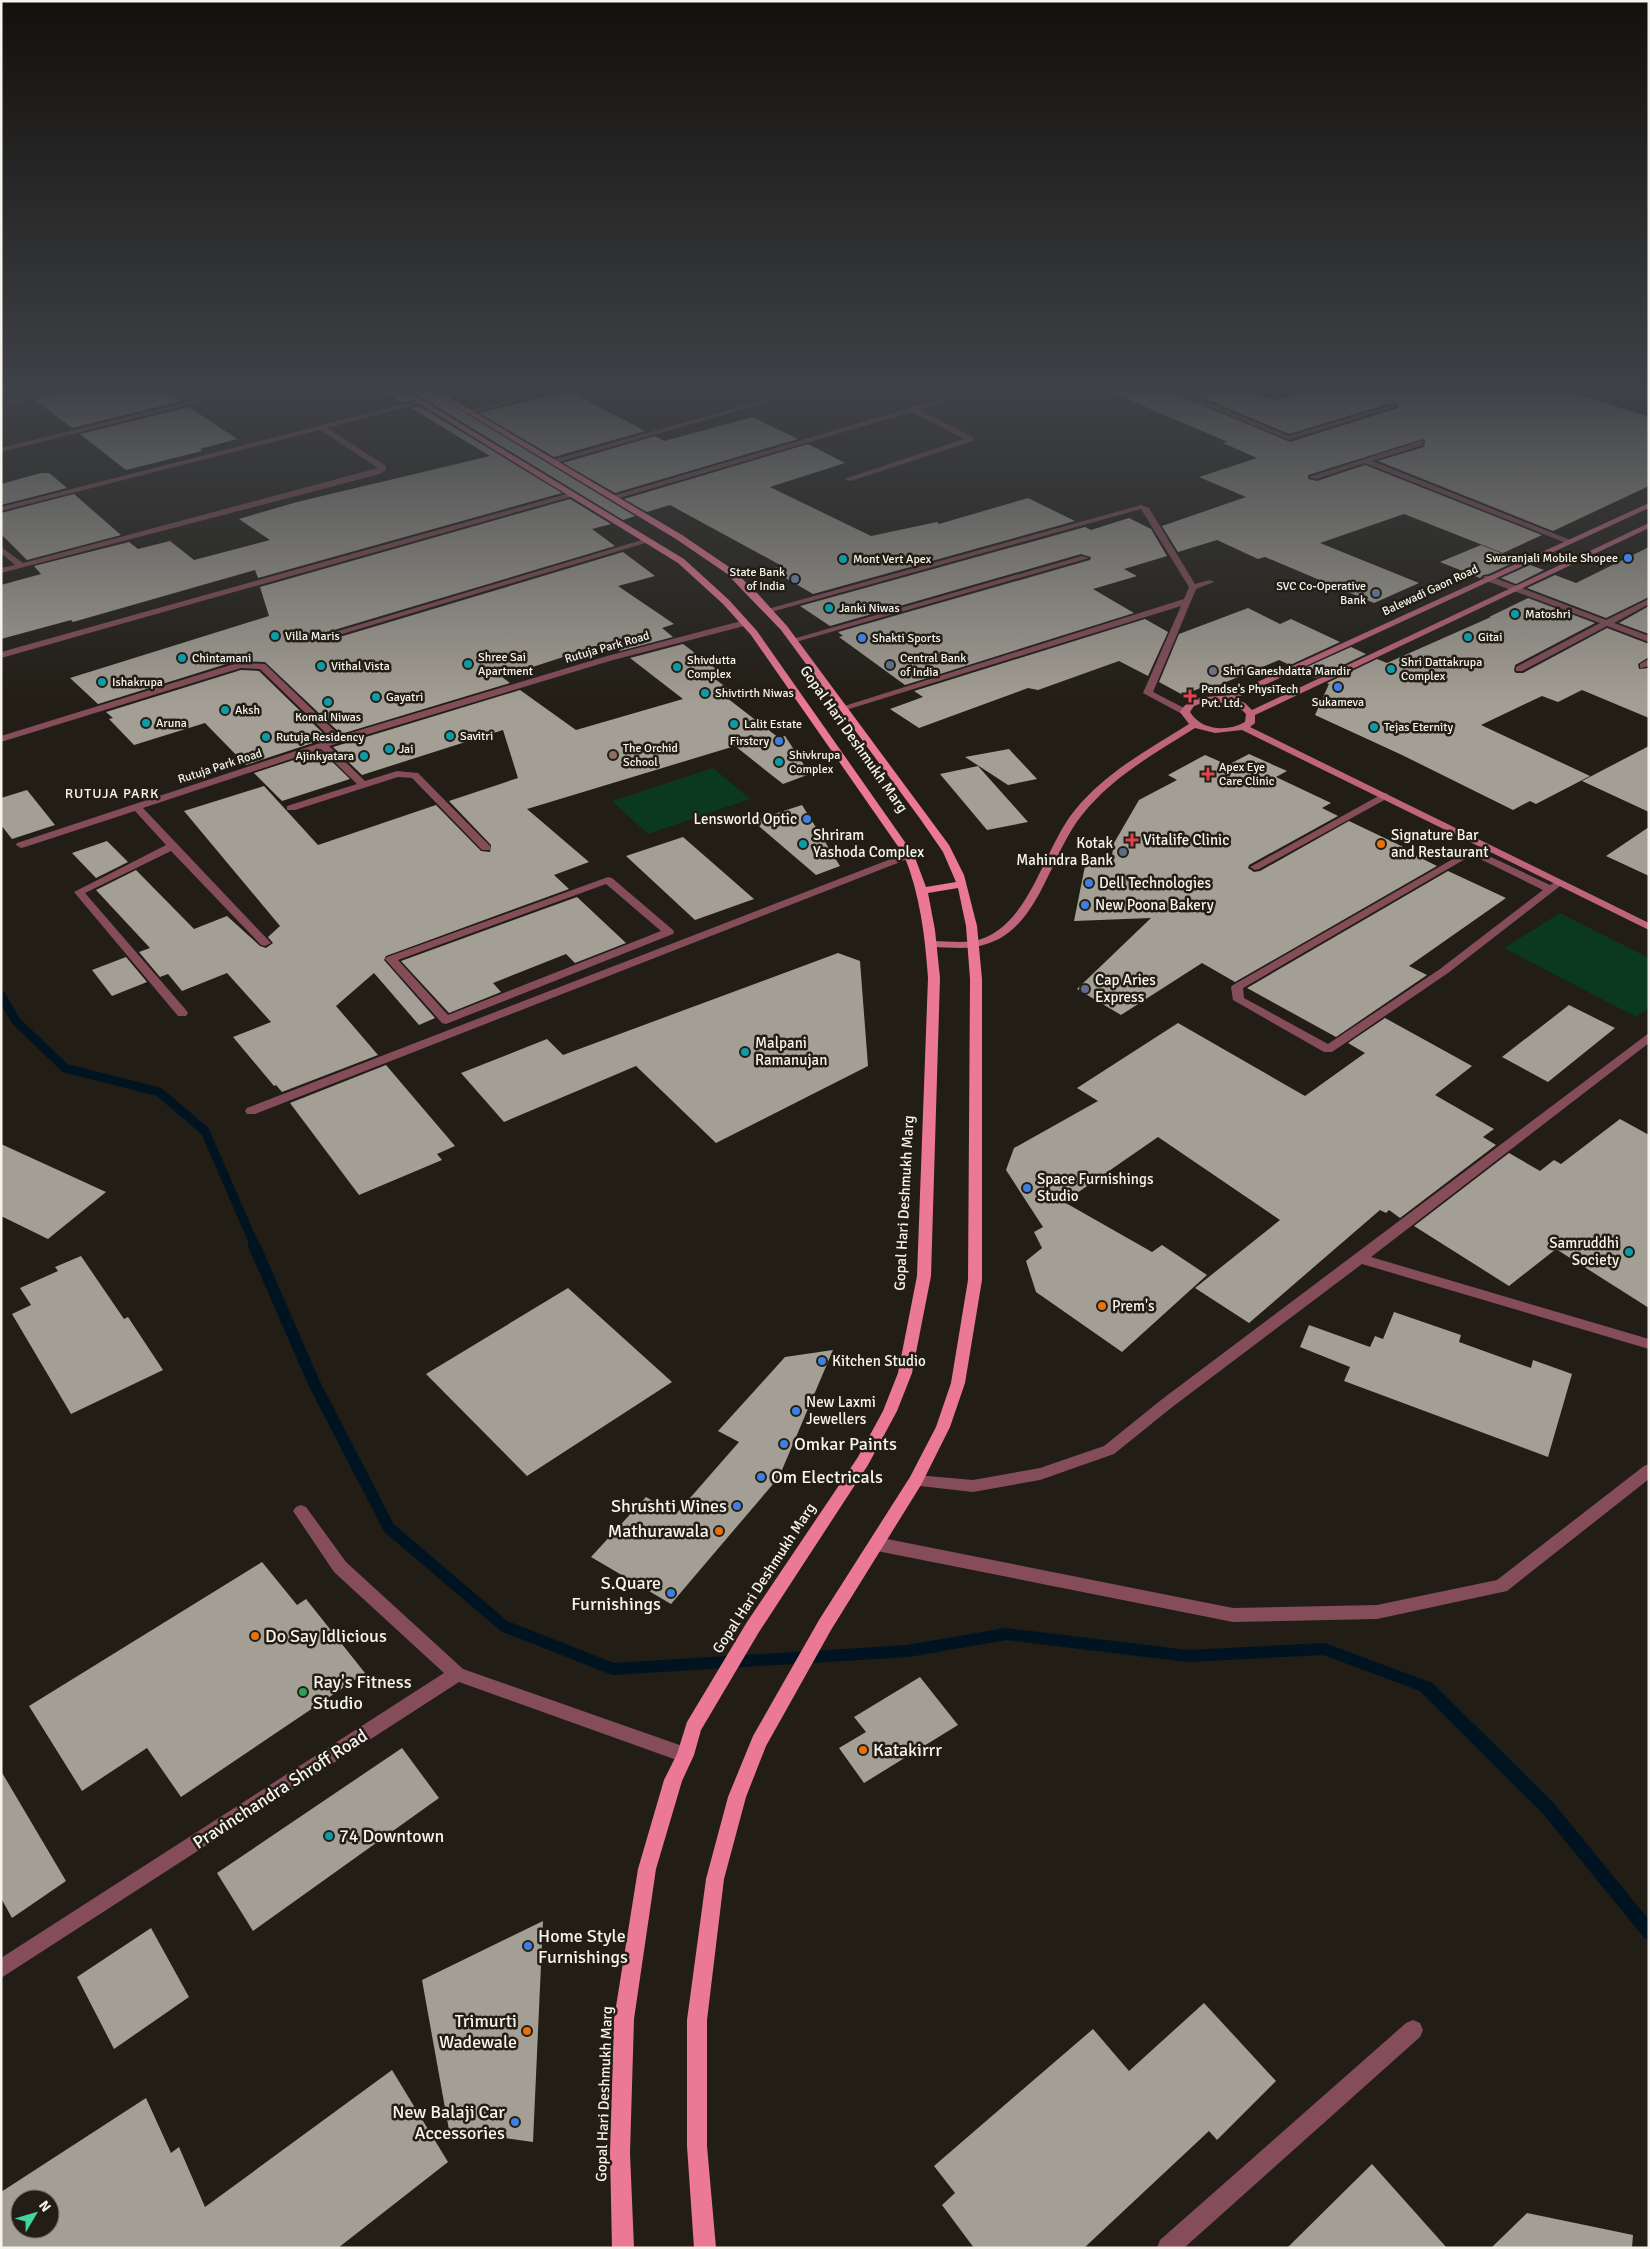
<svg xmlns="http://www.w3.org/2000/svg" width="1650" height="2249" font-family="Signika,sans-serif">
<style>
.green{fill:#0a391d}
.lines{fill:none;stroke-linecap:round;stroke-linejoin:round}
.stream-far2{stroke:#001320;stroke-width:9}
.stream-far1{stroke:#001320;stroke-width:12}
.stream{stroke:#001320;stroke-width:15}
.building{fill:#a49f94;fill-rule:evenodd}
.street{fill:#844d59;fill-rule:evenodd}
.secondary{fill:#be657b;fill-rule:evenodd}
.primary{fill:#eb7895;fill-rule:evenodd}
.shop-dot{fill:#3f7fe0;stroke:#221e15;stroke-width:2}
.culture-dot{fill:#0f9aa8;stroke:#221e15;stroke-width:2}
.service-dot{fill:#5c6f8a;stroke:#221e15;stroke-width:2}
.worship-dot{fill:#6b7280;stroke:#221e15;stroke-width:2}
.health-dot{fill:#e0444e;stroke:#221e15;stroke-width:2}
.education-dot{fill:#8d6e63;stroke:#221e15;stroke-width:2}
.food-dot{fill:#e8710a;stroke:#221e15;stroke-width:2}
.leisure-dot{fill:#2e9e5b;stroke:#221e15;stroke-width:2}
.labels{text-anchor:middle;stroke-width:5;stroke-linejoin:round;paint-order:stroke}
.far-poi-label{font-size:12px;fill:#f7f4ee;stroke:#221e15;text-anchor:start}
.far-street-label{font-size:12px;fill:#f7f4ee;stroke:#221e15}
.far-neighbourhood-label{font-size:14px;letter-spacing:1px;fill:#f7f4ee;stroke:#221e15}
.street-label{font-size:15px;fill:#f7f4ee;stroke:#221e15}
.poi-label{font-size:15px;fill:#f7f4ee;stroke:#221e15;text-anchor:start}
.near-poi-label{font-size:18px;fill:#f7f4ee;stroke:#221e15;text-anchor:start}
.near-street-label{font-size:18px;fill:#f7f4ee;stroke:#221e15}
</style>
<rect width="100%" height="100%" fill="#221e15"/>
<!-- green -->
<g class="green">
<path d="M713,768L750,799L648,834L612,801Z"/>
<path d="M1560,913L1649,958V1008L1636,1017L1504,948Z"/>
</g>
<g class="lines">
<!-- stream-far2 -->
<path class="stream-far2" d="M1,995L16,1021L65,1068L159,1092L205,1131L255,1246"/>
<!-- stream-far1 -->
<path class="stream-far1" d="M254,1245L314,1383L389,1528L504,1626L613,1669L908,1651L1006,1634L1188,1656L1324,1649L1426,1687L1429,1690"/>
<!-- stream -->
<path class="stream" d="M1428,1689L1548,1808L1649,1932"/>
</g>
<!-- building -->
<g class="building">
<path d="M67,391H166L181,401L72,428L35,400Z"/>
<path d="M384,391H397L411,400L403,403Z"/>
<path d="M411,391H429L635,516L623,520Z"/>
<path d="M569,391L645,431L554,457L479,413Z"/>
<path d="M1108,391H1169L1290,442L1398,408L1399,405L1391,403L1289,434L1187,391H1252L1276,401L1304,391H1568L1649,417V486L1553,531L1378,461L1424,447L1425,441L1423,439L1308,475V479L1317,481L1365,465L1542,535L1503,553L1404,514L1320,543L1419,583L1374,603L1265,557L1258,559L1217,540L1178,552L1162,526L1246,497L1199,477L1257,458L1223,443L1228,442Z"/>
<path d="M419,406L562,493L258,578L255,570L73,622L71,620L1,639V585L41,574L34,566L129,542L138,549L170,541L194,560L270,540L239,519L297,502L490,456L411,408Z"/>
<path d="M189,407L237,439L200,449L202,451L126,470L80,434Z"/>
<path d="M753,417L798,439L615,493L563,463L655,436L664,441Z"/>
<path d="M808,444L845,463L770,487L871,536L937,522L939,524L1028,498L1075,521L813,594L770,569L782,566L670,505L647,512L624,499Z"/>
<path d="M41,473H49L67,488L1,505V484Z"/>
<path d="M74,494L121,535L27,560L1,534V513Z"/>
<path d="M570,499L611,524L592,529L615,546L324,633L323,636L333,639L623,552L655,576L618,586L674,624L662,628L673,637L620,651L612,644L605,646L603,644L502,677L510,683L341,734L265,662L236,661L98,704L70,678L269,616L260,587Z"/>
<path d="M1129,518L1151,529L1167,556L1124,569L1137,576L1093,589L1134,613L905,685L839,637L843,636L838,632L1090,560L1091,557L1081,554L830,626L800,606L1085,527L1091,530Z"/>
<path d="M1481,545L1519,560L1489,574L1483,575L1480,578L1440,562Z"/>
<path d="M1649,547V597L1606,618L1527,588L1555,575L1576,583Z"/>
<path d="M1530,565L1544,570L1516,584L1501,578Z"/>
<path d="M1528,598L1595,623L1515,665L1514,671L1516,673H1523L1607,628L1649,644V657L1638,664L1639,669L1649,668V718L1582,690L1558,702L1542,696L1481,725L1590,776L1536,804L1530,801L1513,810L1402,755L1315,715L1329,684L1327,683L1377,659L1387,663L1491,617H1489Z"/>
<path d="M1649,606V634L1619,623Z"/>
<path d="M1248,608L1280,624L1291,619L1340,642L1290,665L1279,660L1214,687L1208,685L1183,695L1159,682L1179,634Z"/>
<path d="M1145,619L1168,632L1148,676L1119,661L1038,690L1028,688L919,728L890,709L923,697L914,691Z"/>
<path d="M683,644L716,669L706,672L736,695L727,698L779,738L785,736L810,774L783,784L735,746L527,809L589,862L554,875L569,889L386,956L384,960L435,1018L419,1025L374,973L336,1006L378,1055L282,1092L276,1085L274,1086L233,1037L271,1022L227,973L182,991L168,974L160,977L139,952L150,948L96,890L136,870L194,929L227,916L260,946L266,948L273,943L268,937L280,926L184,811L264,786L318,845L436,805L481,851L490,852L491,845L449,801L518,778L503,730L362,775L333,747L520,690L576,730L683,699L630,658Z"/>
<path d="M1351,647L1366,654L1316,678L1300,670Z"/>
<path d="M241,670L259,671L328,738L246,765L205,723L134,745L109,719L113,718L106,712Z"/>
<path d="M1649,746V812L1582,781Z"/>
<path d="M1009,749L1037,779L1008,785L965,757Z"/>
<path d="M321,751L350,779L282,801L254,773Z"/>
<path d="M1249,754L1287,771L1276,777L1331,803L1322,808L1338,816L1249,865L1248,868L1254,872L1260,871L1349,821L1414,852L1411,853L1437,866L1235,982L1202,963L1121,1015L1077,989L1151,918L1074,921L1086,861L1111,862L1114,843L1139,800L1177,780L1168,775L1205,755L1228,765Z"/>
<path d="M978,766L1028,822L987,830L940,774Z"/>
<path d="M27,790L55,825L12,839L1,825V798Z"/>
<path d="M802,805L840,866L816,875L753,821Z"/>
<path d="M1649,827V876L1606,856Z"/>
<path d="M683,837L754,899L695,920L626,856Z"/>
<path d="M107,841L128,862L96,878L72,853Z"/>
<path d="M1448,871L1506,898L1409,966L1427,975L1336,1037L1247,988Z"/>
<path d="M577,897L626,943L575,963L566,954L493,983L501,992L449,1013L401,961Z"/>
<path d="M838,953L860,961L868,1066L716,1143L636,1066L504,1122L461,1073L547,1039L563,1055Z"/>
<path d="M126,957L147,982L112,996L92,970Z"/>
<path d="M1569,1005L1615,1028L1548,1082L1502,1057Z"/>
<path d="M1385,1018L1472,1066L1435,1095L1494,1129L1483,1137L1496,1145L1400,1218L1389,1210L1386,1213L1380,1210L1249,1323L1195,1288L1280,1220L1158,1137L1064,1202L1152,1252L1162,1245L1207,1275L1122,1352L1036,1292L1026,1261L1042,1248L1034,1232L1043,1227L1006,1170L1014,1148L1098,1101L1077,1088L1178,1023L1305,1096L1365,1053L1348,1043Z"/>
<path d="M386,1065L455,1146L437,1154L442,1160L359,1195L290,1103Z"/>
<path d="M1620,1119L1649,1135V1308L1556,1249L1509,1286L1414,1226L1509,1153L1540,1171L1554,1160L1561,1164Z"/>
<path d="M1,1144L106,1192L48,1239L1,1216Z"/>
<path d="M81,1256L124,1319L128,1317L163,1370L71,1414L12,1314L31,1305L20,1288L58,1271L55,1267Z"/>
<path d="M568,1288L672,1382L527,1476L426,1374Z"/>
<path d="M1394,1312L1461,1335L1459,1342L1531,1368L1533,1360L1572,1374L1548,1457L1344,1381L1350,1367L1300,1347L1309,1325L1370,1347L1375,1336L1383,1339Z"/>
<path d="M833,1350L779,1477L671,1604L591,1557L646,1497L676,1514L739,1442L718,1431L785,1357Z"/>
<path d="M262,1562L297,1605L306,1599L365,1673L181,1797L147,1748L82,1791L29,1706Z"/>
<path d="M920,1677L958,1725L864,1783L839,1748L866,1732L854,1717Z"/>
<path d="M402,1748L439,1798L253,1931L217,1873Z"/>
<path d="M1,1771L66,1881L12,1918L1,1898Z"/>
<path d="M543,1921L533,2142L449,2130L422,1980Z"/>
<path d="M151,1928L189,1997L114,2049L77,1977Z"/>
<path d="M1204,2003L1276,2081L1217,2140L1209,2131L1084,2248H974L942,2205L955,2193L934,2166L1093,2029L1129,2071Z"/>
<path d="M392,2070L448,2162L338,2248H1V2192L146,2098L171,2153L179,2147L205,2207ZM20,2199H50V2229H20Z"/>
<path d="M1372,2164L1447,2248H1287Z"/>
<path d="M1527,2213L1633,2235L1632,2248H1491Z"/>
</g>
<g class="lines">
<!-- street -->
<g class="street">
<path d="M52,391H65L9,405L6,403Z"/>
<path d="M231,391H244L1,452V448Z"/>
<path d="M453,391H466L442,398L439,396Z"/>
<path d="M540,391H552L468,414L465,412Z"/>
<path d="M795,391H807L555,463L548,461Z"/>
<path d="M967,391H978L919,410L973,437V441L851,481L844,479L964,439L912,412L616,499L609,497Z"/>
<path d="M1171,391H1181L1289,436L1392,405L1397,406L1289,440Z"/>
<path d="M420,400L422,401V403L327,428L386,466V470L380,474L1,573V568L15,565L1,553V547L23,563L378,468L320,430L1,511V507Z"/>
<path d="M1420,441H1423V445L1372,461L1573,541L1566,543L1365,463L1316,479L1309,477Z"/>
<path d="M570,493L577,495L1,658V652Z"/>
<path d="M1141,505L1149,508L1195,584L1210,580L1214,582L1196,589L1153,692L1188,710V714H1182L1143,693L1181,606L846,710L843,711L838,708L1184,599L1189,587L1141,509L771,612L764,610Z"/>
<path d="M645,539L652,541L332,637L325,635Z"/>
<path d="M1082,556L1089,558L796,642L789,640Z"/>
<path d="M1484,576H1490L1606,620L1649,599V604L1614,623L1649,636V642L1607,626L1522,671H1516V667L1600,623L1484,580Z"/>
<path d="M745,620L749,623L748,625L613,660L329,746L365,781L397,771L418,773L490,846V850H482L412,778L398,777L295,810H287V806L357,784L321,749L143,808L271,943L265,946L261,945L171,851L85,893L186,1010L188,1013L186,1016H178L74,892L166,845L135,811L25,847L21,848L16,845L17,843L332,739L260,669L241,668L1,742V736L237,663L265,664L340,736L607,656Z"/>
<path d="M1649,659V666L1640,668V664Z"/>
<path d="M1384,793L1388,794V798L1259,869L1255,870L1250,867Z"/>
<path d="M1472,848L1550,885L1559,880L1564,883L1448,973L1332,1052H1324L1233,1000L1231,987L1233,985ZM1472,855L1543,890L1440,969L1328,1044L1244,998L1243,988Z"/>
<path d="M909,852L913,853V857L255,1114H247L245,1111L247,1108Z"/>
<path d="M608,877L612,878L673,930L674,932L673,934L446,1024L442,1023L385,959L387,957ZM606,884L661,931L448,1015L398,960Z"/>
<path d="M1649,1033V1043L1371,1257L1649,1339V1349L1362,1264L1171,1408L1114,1454L1040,1480L973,1492L911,1485L908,1481L911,1477L916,1475L973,1480L1040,1468L1104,1446L1161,1400Z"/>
<path d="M1649,1464V1479L1507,1591L1377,1619L1233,1622L877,1551L871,1549L869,1544L871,1539L877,1537L1233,1608L1377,1605L1497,1580L1644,1466Z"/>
<path d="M301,1505L306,1507L346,1562L463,1669L691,1749L694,1755L691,1761L685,1763L459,1682L1,1978V1958L444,1673L334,1572L293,1511L296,1507Z"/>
<path d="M1413,2020L1420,2023L1423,2030L1420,2037L1184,2248H1157L1160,2240L1406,2023Z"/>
</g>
<!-- secondary -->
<path class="secondary" d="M1649,503V508L1234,699L1245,703L1252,710L1649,523V528L1255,715V723L1250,727L1649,923V930L1242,730L1215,733L1195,728C1154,754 1113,776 1082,815C1047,858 1039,938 974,947C960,949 946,947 932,947L926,944L932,941C945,941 961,943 974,941C1030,929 1042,850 1075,810C1107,771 1148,750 1189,724L1180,712C1191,693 1211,698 1229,695ZM1205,702C1220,702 1236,702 1246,714L1245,722C1227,732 1202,731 1190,712L1194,706Z"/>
<!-- primary -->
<path class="primary" d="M399,391H407L684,559L729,600L757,631L914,855L926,887L956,882L943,852L921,820L781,630L726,573L676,539L431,391H439L682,535L732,569L758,594L787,626L949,845L964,875L977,926L982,979V1280L965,1383L950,1427L921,1485L831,1630L766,1746L746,1797L724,1879L707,2020V2146L716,2248H694L687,2146V2020L706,1879L728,1797L753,1736L819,1620L910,1477L936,1427L951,1383L968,1280L970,979L966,926L958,888L928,893L935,930L940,978L931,1276L912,1373L897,1411L868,1465L759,1632L701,1730L694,1755L682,1781L656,1869L634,2019L630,2153L634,2248H612L610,2153L614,2019L638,1869L664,1780L677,1754L687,1722L747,1622L858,1457L883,1411L898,1373L917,1276L928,978C925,935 920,895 904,855L751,635L723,604L678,563Z"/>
</g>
<!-- sky -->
<linearGradient id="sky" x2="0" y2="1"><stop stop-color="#13100c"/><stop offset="0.55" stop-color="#3e4146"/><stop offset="1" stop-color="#3e4146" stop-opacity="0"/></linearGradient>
<rect width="1650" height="706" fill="url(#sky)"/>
<!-- markers -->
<g class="shop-dot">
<circle cx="1628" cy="558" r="5"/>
<circle cx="862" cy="638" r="5"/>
<circle cx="1338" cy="687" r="5"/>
<circle cx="779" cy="741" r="5"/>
<circle cx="807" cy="819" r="5"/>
<circle cx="1089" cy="883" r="5"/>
<circle cx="1085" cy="905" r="5"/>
<circle cx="1027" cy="1188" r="5"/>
<circle cx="822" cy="1361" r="5"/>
<circle cx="796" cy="1411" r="5"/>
<circle cx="784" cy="1444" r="5"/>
<circle cx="761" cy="1477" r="5"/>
<circle cx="737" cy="1506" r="5"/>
<circle cx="671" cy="1593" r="5"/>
<circle cx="528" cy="1946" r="5"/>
<circle cx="515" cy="2122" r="5"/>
</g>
<g class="culture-dot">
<circle cx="843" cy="559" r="5"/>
<circle cx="829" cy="608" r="5"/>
<circle cx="1515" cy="614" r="5"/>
<circle cx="275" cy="636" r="5"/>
<circle cx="1468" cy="637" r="5"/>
<circle cx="182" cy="658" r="5"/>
<circle cx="468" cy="664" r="5"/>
<circle cx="321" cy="666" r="5"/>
<circle cx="677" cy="667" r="5"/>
<circle cx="1391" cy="669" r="5"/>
<circle cx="102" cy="682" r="5"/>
<circle cx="705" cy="693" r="5"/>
<circle cx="376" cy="697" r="5"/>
<circle cx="328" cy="702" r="5"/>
<circle cx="225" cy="710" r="5"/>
<circle cx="146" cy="723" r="5"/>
<circle cx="734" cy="724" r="5"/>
<circle cx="1374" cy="727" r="5"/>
<circle cx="450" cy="736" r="5"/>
<circle cx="266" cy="737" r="5"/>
<circle cx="389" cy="749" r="5"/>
<circle cx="364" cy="756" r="5"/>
<circle cx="779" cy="762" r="5"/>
<circle cx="803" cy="844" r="5"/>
<circle cx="745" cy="1052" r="5"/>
<circle cx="1629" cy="1252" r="5"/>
<circle cx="329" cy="1836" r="5"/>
</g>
<g class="service-dot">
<circle cx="795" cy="579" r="5"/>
<circle cx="1376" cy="593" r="5"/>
<circle cx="890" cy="665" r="5"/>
<circle cx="1123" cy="852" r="5"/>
<circle cx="1085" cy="989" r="5"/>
</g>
<circle class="worship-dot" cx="1213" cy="671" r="5"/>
<g class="health-dot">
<path d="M1187.5 688.5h5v5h5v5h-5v5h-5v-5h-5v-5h5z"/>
<path d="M1205.5 766.5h5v5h5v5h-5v5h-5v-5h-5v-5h5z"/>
<path d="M1129.5 832.5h5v5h5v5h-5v5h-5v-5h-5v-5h5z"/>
</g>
<circle class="education-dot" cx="613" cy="755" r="5"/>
<g class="food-dot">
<circle cx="1381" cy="844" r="5"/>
<circle cx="1102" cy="1306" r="5"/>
<circle cx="719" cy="1531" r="5"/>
<circle cx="255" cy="1636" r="5"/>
<circle cx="863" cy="1750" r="5"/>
<circle cx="527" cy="2031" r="5"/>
</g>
<circle class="leisure-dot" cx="303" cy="1692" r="5"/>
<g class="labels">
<!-- far-poi labels -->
<g class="far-poi-label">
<text x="1618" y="562" text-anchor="end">Swaranjali Mobile Shopee</text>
<text x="853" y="563">Mont Vert Apex</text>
<text x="785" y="576" text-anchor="end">State Bank<tspan x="785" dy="14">of India</tspan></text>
<text x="1366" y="590" text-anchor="end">SVC Co-Operative<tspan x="1366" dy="14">Bank</tspan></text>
<text x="839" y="612">Janki Niwas</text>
<text x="1525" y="618">Matoshri</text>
<text x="285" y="640">Villa Maris</text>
<text x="1478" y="641">Gitai</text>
<text x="872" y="642">Shakti Sports</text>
<text x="478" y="661">Shree Sai<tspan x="478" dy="14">Apartment</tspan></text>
<text x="192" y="662">Chintamani</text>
<text x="900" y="662">Central Bank<tspan x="900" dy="14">of India</tspan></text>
<text x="687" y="664">Shivdutta<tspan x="687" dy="14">Complex</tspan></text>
<text x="1401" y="666">Shri Dattakrupa<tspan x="1401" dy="14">Complex</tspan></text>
<text x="331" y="670">Vithal Vista</text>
<text x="1223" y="675">Shri Ganeshdatta Mandir</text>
<text x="112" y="686">Ishakrupa</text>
<text x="1201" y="693">Pendse's PhysiTech<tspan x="1201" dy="14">Pvt. Ltd.</tspan></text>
<text x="715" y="697">Shivtirth Niwas</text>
<text x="386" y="701">Gayatri</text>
<text x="1338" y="706" text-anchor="middle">Sukameva</text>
<text x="235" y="714">Aksh</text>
<text x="328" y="721" text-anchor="middle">Komal Niwas</text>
<text x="156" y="727">Aruna</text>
<text x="744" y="728">Lalit Estate</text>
<text x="1384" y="731">Tejas Eternity</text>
<text x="460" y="740">Savitri</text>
<text x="276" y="741">Rutuja Residency</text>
<text x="769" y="745" text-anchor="end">Firstcry</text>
<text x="623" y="752">The Orchid<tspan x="623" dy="14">School</tspan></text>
<text x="399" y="753">Jai</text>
<text x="789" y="759">Shivkrupa<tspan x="789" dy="14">Complex</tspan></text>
<text x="354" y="760" text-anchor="end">Ajinkyatara</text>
<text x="1219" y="771">Apex Eye<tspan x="1219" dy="14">Care Clinic</tspan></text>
</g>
<!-- far-street labels -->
<g class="far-street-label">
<text transform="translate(1430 590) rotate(-25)" y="4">Balewadi Gaon Road</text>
<text transform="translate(607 647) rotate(-16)" y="4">Rutuja Park Road</text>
<text transform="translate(220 766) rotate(-18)" y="4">Rutuja Park Road</text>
</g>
<!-- far-neighbourhood labels -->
<g class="far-neighbourhood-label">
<text x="112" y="798">RUTUJA PARK</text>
</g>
<!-- street labels -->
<g class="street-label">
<text transform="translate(854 739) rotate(55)" y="5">Gopal Hari Deshmukh Marg</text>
<text transform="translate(904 1203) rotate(-87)" y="5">Gopal Hari Deshmukh Marg</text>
<text transform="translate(764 1578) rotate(-57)" y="5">Gopal Hari Deshmukh Marg</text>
<text transform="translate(604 2094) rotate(-88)" y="5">Gopal Hari Deshmukh Marg</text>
</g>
<!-- poi labels -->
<g class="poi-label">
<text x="797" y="824" text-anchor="end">Lensworld Optic</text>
<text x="813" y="840">Shriram<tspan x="813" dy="17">Yashoda Complex</tspan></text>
<text x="1391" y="840">Signature Bar<tspan x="1391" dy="17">and Restaurant</tspan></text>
<text x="1143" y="845">Vitalife Clinic</text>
<text x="1113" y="848" text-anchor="end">Kotak<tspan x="1113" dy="17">Mahindra Bank</tspan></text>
<text x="1099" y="888">Dell Technologies</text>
<text x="1095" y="910">New Poona Bakery</text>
<text x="1095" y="985">Cap Aries<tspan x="1095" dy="17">Express</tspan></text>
<text x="755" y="1048">Malpani<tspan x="755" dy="17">Ramanujan</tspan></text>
<text x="1037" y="1184">Space Furnishings<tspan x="1037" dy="17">Studio</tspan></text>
<text x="1619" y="1248" text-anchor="end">Samruddhi<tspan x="1619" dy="17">Society</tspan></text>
<text x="1112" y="1311">Prem's</text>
<text x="832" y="1366">Kitchen Studio</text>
<text x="806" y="1407">New Laxmi<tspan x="806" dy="17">Jewellers</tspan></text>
</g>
<!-- near-poi labels -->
<g class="near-poi-label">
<text x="794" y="1450">Omkar Paints</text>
<text x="771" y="1483">Om Electricals</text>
<text x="727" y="1512" text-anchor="end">Shrushti Wines</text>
<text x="709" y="1537" text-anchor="end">Mathurawala</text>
<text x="661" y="1589" text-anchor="end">S.Quare<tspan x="661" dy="21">Furnishings</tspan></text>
<text x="265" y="1642">Do Say Idlicious</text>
<text x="313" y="1688">Ray's Fitness<tspan x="313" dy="21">Studio</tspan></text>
<text x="873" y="1756">Katakirrr</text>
<text x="339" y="1842">74 Downtown</text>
<text x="538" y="1942">Home Style<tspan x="538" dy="21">Furnishings</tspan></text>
<text x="517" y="2027" text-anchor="end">Trimurti<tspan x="517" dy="21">Wadewale</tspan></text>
<text x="505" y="2118" text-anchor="end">New Balaji Car<tspan x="505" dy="21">Accessories</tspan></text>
</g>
<!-- near-street labels -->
<g class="near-street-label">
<text transform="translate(280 1789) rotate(-33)" y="6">Pravinchandra Shroff Road</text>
</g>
</g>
<!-- border -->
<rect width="1650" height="2249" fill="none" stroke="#f7f4ee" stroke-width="5"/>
<!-- north arrow -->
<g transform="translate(35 2214) rotate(52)"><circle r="24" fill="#221e15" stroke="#77746c"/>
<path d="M0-4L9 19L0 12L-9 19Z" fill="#44d49f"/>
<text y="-8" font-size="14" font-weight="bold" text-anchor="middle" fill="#f7f4ee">N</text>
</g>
</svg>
